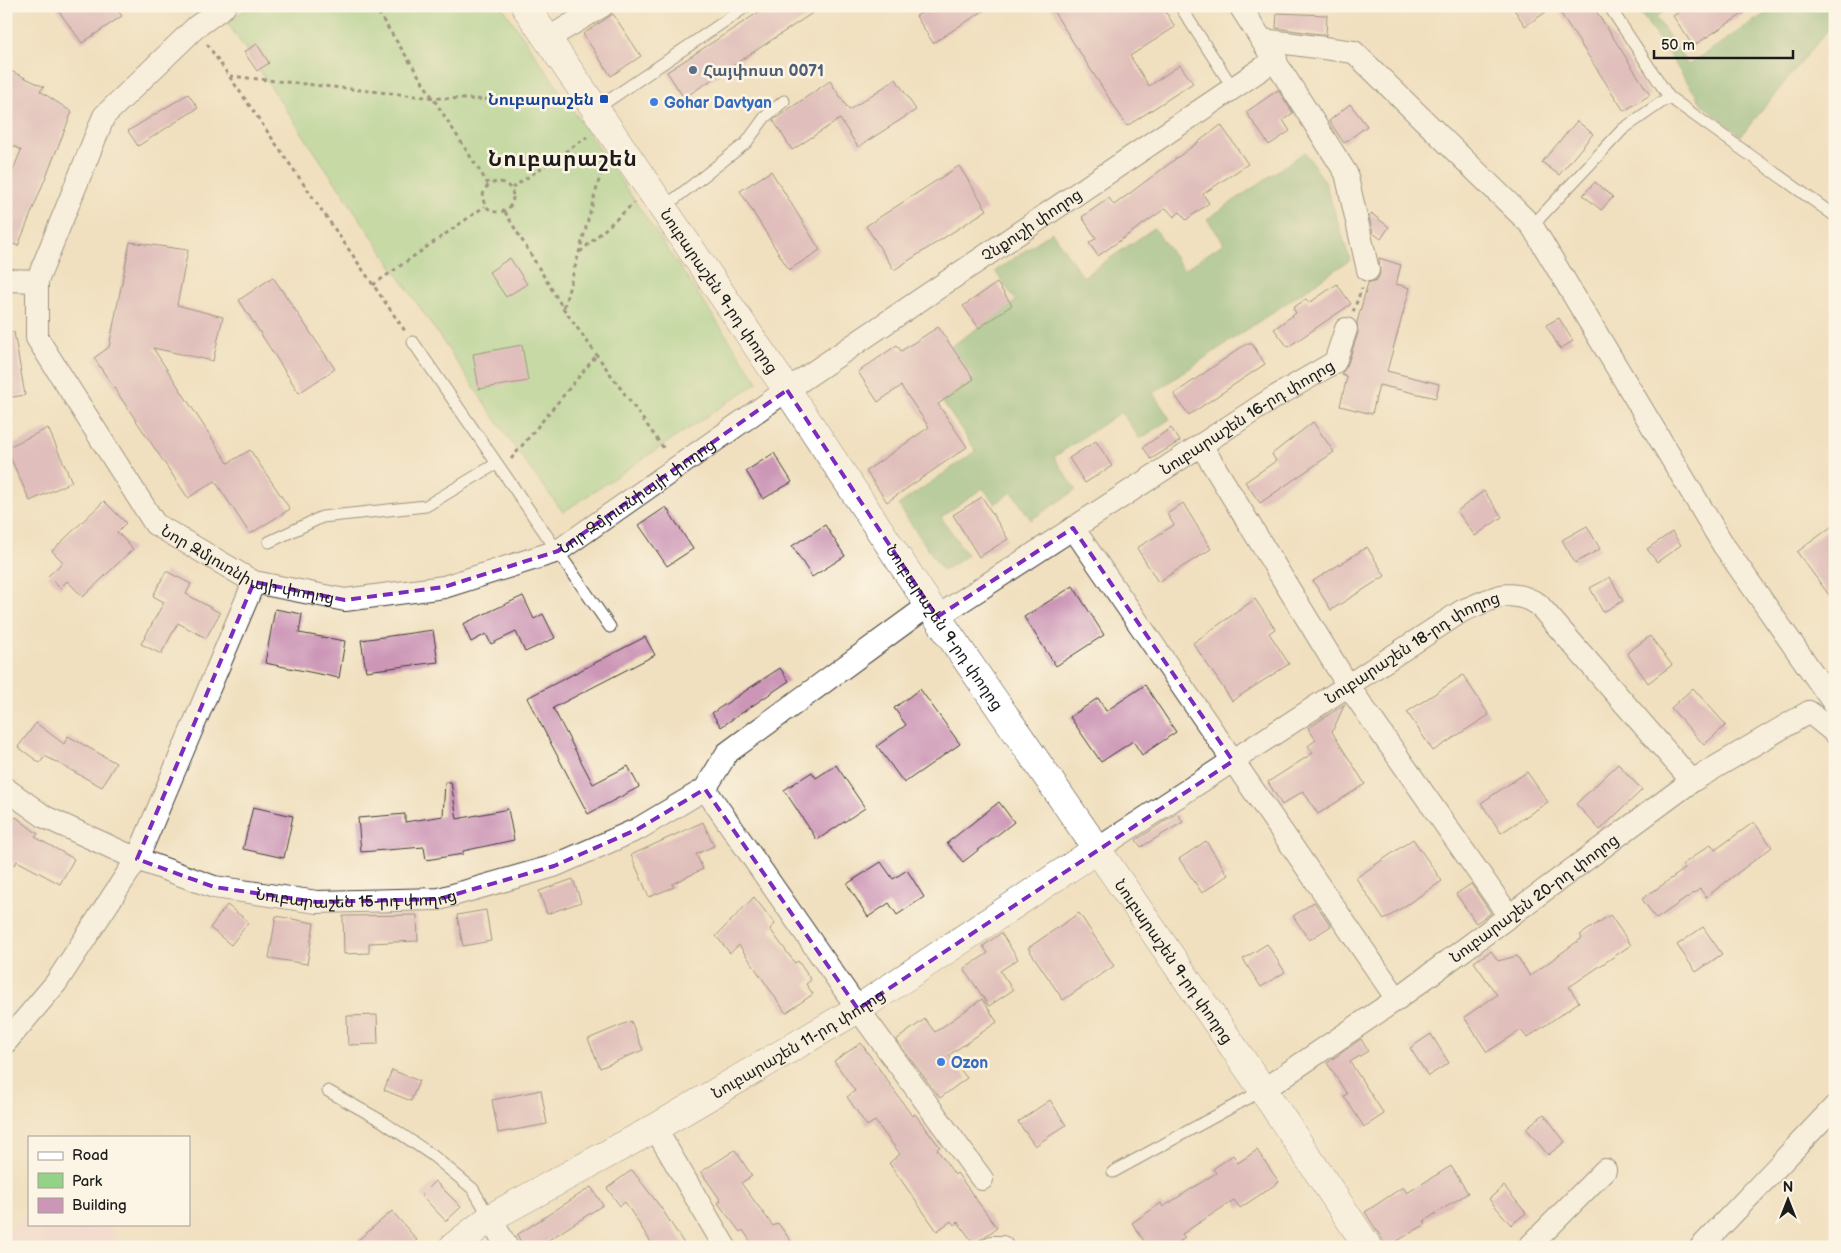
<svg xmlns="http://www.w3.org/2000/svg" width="1841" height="1253" font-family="'Balsamiq Sans','Noto Sans Armenian',sans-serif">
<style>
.built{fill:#f4cfde}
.green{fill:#94d287;stroke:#587752}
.forest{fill:#77b474;stroke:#4a6848}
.building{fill:#cc96b7}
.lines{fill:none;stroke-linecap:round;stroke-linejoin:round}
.service-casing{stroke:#3c3935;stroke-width:13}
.minor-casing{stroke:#3c3935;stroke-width:24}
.tertiary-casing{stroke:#3c3935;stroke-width:29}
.secondary-casing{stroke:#3c3935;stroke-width:29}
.path{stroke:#3c3935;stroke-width:3;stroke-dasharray:4 4;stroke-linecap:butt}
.service{stroke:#fff;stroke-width:11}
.minor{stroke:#fff;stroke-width:22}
.tertiary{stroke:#fff;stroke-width:28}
.secondary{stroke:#fff;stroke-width:28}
.marked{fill:none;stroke:#7b2cbf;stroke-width:4;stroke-dasharray:10 6;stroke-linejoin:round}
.service-dot{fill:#5c6f8a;stroke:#fcf5e5;stroke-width:2}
.transit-dot{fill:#1a4fb4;stroke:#fcf5e5;stroke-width:2}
.shop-dot{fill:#3f7fe0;stroke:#fcf5e5;stroke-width:2}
.labels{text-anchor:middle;stroke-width:5;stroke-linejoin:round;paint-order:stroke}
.service-label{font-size:16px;font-weight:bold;fill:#4e5e75;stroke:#fcf5e5;text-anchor:start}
.transit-label{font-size:16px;font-weight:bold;fill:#164399;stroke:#fcf5e5;text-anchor:end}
.shop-label{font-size:16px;font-weight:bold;fill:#366cbe;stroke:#fcf5e5;text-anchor:start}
.street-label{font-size:16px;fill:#1c1c1c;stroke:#fcf5e5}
.district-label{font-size:21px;font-weight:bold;letter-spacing:1px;fill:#1c1c1c;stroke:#fcf5e5}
</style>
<rect width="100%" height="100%" fill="#fcf5e5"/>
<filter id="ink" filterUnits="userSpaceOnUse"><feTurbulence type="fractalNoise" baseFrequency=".02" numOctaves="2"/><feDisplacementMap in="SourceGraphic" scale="10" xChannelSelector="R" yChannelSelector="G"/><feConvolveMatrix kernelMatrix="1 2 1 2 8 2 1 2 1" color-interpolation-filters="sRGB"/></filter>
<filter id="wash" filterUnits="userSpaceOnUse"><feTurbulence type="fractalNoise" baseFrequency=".0096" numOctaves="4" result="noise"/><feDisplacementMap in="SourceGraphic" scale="20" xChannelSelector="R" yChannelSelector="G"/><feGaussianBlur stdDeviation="1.12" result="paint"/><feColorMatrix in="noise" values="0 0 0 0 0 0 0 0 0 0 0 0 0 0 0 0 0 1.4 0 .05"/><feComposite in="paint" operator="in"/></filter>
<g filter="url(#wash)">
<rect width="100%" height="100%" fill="#f0e0c0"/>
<!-- built -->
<path class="built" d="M29,1210V1224H107L126,1247H6V1233Z"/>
<!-- green -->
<path class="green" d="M251,6H502L758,382L563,512L517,451L227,22Z"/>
<!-- forest -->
<g class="forest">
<path d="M1636,6H1673L1656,17L1688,65L1776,6H1835V21L1741,136L1702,104Z"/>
<path d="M1305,152L1325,182L1350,260L1153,393L1170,419L1140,439L1121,412L1054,457L1076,490L1031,520L1012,492L995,504L983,488L941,517L967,555L943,571L898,505L976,451L941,400L950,347L1016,301L995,271L1052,232L1083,277L1154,228L1184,270L1224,243L1207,219Z"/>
</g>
<g id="blocks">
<!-- building -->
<g class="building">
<path d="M55,6H115L122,16L82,43Z"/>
<path d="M768,6H823L684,98L667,72Z"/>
<path d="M932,6H991L933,43L916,16Z"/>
<path d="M1050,6H1162L1175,27L1130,56L1149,86L1180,65L1193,83L1127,126Z"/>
<path d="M1512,6H1555L1525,26Z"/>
<path d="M1556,6H1593L1650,95L1624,111Z"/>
<path d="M1688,6H1755L1693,46L1673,16Z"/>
<path d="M1277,13L1327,15L1326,35L1276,28Z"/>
<path d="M613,14L641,56L611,76L583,34Z"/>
<path d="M257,44L269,63L257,71L244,52Z"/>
<path d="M11,71L44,87L40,91L72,112L18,246L6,241V176L10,178L21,150L6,142V80Z"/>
<path d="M896,79L916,110L858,147L840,119L792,150L773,120L830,81L849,110Z"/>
<path d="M1278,90L1293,113L1283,120L1290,131L1269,145L1246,112Z"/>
<path d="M188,94L198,108L138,146L128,131Z"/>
<path d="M1350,104L1367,126L1344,143L1329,121Z"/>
<path d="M1577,121L1593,134L1559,175L1542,162Z"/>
<path d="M1221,125L1248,164L1203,194L1209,203L1186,220L1180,212L1174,217L1166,208L1098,256L1089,243L1096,238L1082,217L1109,198L1114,205Z"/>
<path d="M959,166L987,210L894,270L866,226Z"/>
<path d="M771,171L820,250L789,270L740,191Z"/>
<path d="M1595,182L1613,197L1601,210L1583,195Z"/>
<path d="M1372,214L1389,227L1381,239L1373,233L1369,217Z"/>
<path d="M130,242L188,250L177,305L223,317L213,361L153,348L228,463L250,450L290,509L250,534L215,481L188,498L94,358L109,347Z"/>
<path d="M510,258L527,284L506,297L489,272Z"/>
<path d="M1379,258L1401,265L1396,284L1410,288L1387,371L1439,384L1436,398L1379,385L1372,414L1340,406L1347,377L1342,375V373L1347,366L1358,333L1357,322L1368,283L1377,280L1380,274Z"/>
<path d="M273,277L335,369L299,393L239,300Z"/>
<path d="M997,283L1012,305L979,328L963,306Z"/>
<path d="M1337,284L1351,304L1288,347L1274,329L1296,313L1293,308L1306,299L1309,303Z"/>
<path d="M1559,318L1573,341L1560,349L1546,325Z"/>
<path d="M938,327L974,379L938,404L967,447L887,502L866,471L929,427L901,386L878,402L858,372L897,345L901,351Z"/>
<path d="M14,332L25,395L6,398V333Z"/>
<path d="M1246,344H1252L1265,364L1189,415L1174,394Z"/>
<path d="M522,345L528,381L479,389L473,354Z"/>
<path d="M1313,422L1334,452L1260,503L1245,482L1276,461L1272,454Z"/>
<path d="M48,428L72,482L30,501L6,448Z"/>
<path d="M1171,428L1180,441L1151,459L1143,447Z"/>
<path d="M1096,441L1112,466L1085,483L1069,458Z"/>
<path d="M774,453L792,482L763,499L746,471Z"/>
<path d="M1484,491L1502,517L1475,536L1457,511Z"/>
<path d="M982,497L1008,539L979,557L953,515Z"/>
<path d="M104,501L126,523L117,532L133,549L83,597L67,581L60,588L48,576L63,562L52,551Z"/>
<path d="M1183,503L1211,549L1158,582L1137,548L1174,525L1167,514Z"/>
<path d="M666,507L693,549L667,566L639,525Z"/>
<path d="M1835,524V603L1797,552Z"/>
<path d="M825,525L845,556L812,577L792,546Z"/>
<path d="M1587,526L1600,549L1575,563L1562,540Z"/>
<path d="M1672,532L1681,545L1657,562L1647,549Z"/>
<path d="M1367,547L1385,576L1331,610L1313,581Z"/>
<path d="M166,571L191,584L186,594L220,613L206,638L178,623L161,654L141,644L164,602L153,596Z"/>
<path d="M1610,577L1623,601L1603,612L1590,588Z"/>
<path d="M1073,586L1104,635L1056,666L1024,617Z"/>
<path d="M523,596L534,619L543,614L555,638L525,652L516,632L491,644L486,634L471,642L463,624Z"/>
<path d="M1255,599L1275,629L1269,633L1289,664L1232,701L1193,643Z"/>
<path d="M275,609L302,614L299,633L345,641L339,678L265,663Z"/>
<path d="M433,630L438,662L366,671L361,640Z"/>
<path d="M1650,636L1672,665L1648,683L1627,653Z"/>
<path d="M645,637L655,655L553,708L593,784L628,766L639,787L588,814L527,698Z"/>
<path d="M780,668L789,681L721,727L712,713Z"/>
<path d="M1463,675L1489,715L1433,751L1407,712Z"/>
<path d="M1145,685L1176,732L1142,755L1133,741L1101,762L1070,717L1098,698L1106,711Z"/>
<path d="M1693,688L1726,725L1704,745L1671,708Z"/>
<path d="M920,689L960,744L904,783L877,746L906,725L894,708Z"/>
<path d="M1345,704L1332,732L1365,784L1318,814L1303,791L1282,805L1268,782L1313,753L1308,746L1316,740L1308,728Z"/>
<path d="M36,723L64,744L68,736L116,763L102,787L45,756L40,763L18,747Z"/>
<path d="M1618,764L1642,790L1600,830L1576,804Z"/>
<path d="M836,765L865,808L817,840L784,790L812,772L816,778Z"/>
<path d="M1527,772L1548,802L1501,833L1481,803Z"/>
<path d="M445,782H451L457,819L508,809L514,840L463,851V854L426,860L424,847L361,852L358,818L405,814V822L443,816Z"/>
<path d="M999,802L1014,822L963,862L947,843Z"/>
<path d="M253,807L293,816L284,858L243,849Z"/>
<path d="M1177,813L1183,822L1141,847L1136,840Z"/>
<path d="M16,817L38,834L35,837L74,859L60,884L17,861L15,865L6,858V829Z"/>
<path d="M703,822L714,846L696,854L703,869L672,884L674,887L649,897L631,855Z"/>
<path d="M1754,822L1772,847L1706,897L1700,889L1656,919L1642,899L1685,869L1682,865L1711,844L1715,850Z"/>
<path d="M1413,839L1442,881L1384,920L1356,878Z"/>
<path d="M1206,841L1228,875L1202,893L1179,859Z"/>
<path d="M881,862L893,879L907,870L924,897L897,915L889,903L868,917L847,884Z"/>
<path d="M573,879L581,902L547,914L539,891Z"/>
<path d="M1471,884L1491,913L1476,923L1456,894Z"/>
<path d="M754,897L775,924L770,929L795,963L798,961L811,980L806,984L813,994L786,1013L739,945L730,953L716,936Z"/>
<path d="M1314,902L1331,926L1309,940L1293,916Z"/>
<path d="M227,905L249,922L231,945L210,928Z"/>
<path d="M486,910L491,941L463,946L457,915Z"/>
<path d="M1079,913L1114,966L1063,1000L1028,948Z"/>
<path d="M417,915L418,941L369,943V953L344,954L343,916Z"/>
<path d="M1610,915L1631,945L1569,987L1579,1002L1527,1038L1521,1030L1487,1052L1464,1017L1497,995L1474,962L1491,951L1498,961L1517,956L1530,976L1582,938L1580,935Z"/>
<path d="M276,916L314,923L307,964L269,958Z"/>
<path d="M1703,927L1722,954L1696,972L1677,945Z"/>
<path d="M1001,933L1018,959L1000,971L1013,990L989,1006L964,969L988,953L983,946Z"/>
<path d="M1267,944L1285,972L1261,987L1243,959Z"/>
<path d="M982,999L997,1022L949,1055L967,1078L940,1098L896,1040L925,1019L935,1032Z"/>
<path d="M377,1015L378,1044L348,1045L347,1016Z"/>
<path d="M631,1021L643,1050L600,1068L588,1039Z"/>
<path d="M1431,1034L1449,1063L1428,1076L1410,1048Z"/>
<path d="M1361,1039L1368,1051L1350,1062L1384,1114L1364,1127L1344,1096L1347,1094L1327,1063Z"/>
<path d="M861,1043L912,1116L915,1114L940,1147L937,1149L955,1175L957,1173L997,1228L974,1244L958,1222L954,1225L951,1221L937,1231L889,1163L900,1154L875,1121L867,1126L847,1097L855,1091L834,1061Z"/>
<path d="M392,1070L419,1081L411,1101L384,1090Z"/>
<path d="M541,1090L547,1124L498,1133L492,1100Z"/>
<path d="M1050,1100L1066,1125L1035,1146L1018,1122Z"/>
<path d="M1544,1114L1565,1142L1548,1155L1526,1128Z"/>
<path d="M735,1150L752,1176L741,1183L773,1226L778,1223L795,1247H754L743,1230L740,1232L718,1203L721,1201L701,1172Z"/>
<path d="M1257,1150L1279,1182L1240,1208L1234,1200L1182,1234L1185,1238L1172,1247H1148L1132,1223L1161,1203L1163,1207L1216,1173L1213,1169L1233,1155L1238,1163Z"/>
<path d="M1451,1166L1468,1193L1424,1221L1426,1224L1387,1247L1365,1212L1403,1187L1407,1193Z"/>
<path d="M632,1170L662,1209L686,1247H654L625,1202L620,1206L607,1188Z"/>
<path d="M435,1181L461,1207L446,1221L421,1195Z"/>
<path d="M1504,1186L1526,1213L1511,1225L1489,1199Z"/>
<path d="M591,1187L603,1205L538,1247H524L517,1235Z"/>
<path d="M392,1211L417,1240L409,1247H350Z"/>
</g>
</g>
</g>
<g filter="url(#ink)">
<use href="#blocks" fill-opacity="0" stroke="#3c3935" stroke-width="1"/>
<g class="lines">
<defs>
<g id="service">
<path d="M1180,6L1233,88"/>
<path d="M1609,6L1669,97L1835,216"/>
<path d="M596,109L747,6"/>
<path d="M663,208L746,143L765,117L784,101"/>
<path d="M1532,226L1623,129L1669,97"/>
<path d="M413,342L610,627"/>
<path d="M269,542L322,517L426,506L496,464"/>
<path d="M328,1091L382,1121L432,1155L473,1189L490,1218"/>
<path d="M1113,1172L1263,1090"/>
</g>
<g id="minor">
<path id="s1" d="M225,6L196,27L104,116L37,281V338L155,524L254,582L345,600L444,587L558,551L787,390L1276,59"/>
<path d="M1240,6L1346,173L1368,270"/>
<path d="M547,39L602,6"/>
<path d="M1263,40L1354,52L1532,226L1724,546L1835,705"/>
<path d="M6,280L37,281"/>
<path d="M1201,445L1347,684L1509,916"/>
<path d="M1073,528L1397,999"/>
<path id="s2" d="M937,617L1270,400L1335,362L1346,329"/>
<path id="s3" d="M6,789L45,817L137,859L214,887L317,902L439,899L554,866L638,829L705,789L727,753L929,605"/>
<path d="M705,789L858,1009L982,1179"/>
<path id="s4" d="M1096,850L1462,611C1493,599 1507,586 1538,604L1692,781"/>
<path d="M6,1042L56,983L137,859L254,582"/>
<path id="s5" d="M1263,1090L1397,999L1692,781L1809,712L1835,733"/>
<path d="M655,1128L725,1247"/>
<path d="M490,1218L507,1247"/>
<path d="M992,1247H1002"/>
<path d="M1529,1247L1605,1170"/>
<path d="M1701,1247L1835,1106"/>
</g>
<g id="tertiary">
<path id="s6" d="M453,1247L490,1218L655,1128L858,1009L1096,850"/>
</g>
<g id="secondary">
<path id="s7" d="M525,6L787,390L937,617L1263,1090L1368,1247"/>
</g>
</defs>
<!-- service casing -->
<use href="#service" class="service-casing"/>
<!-- minor casing -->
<use href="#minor" class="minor-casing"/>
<!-- tertiary casing -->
<use href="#tertiary" class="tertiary-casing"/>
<!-- secondary casing -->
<use href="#secondary" class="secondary-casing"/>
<!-- path -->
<g class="path">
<path d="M374,6L488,184"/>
<path d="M207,44L405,331"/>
<path d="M230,76L435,98L564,102"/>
<circle cx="498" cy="197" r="15"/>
<path d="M512,188L587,137"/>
<path d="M505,212L563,308L665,450"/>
<path d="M580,252L634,203"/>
<path d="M373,285L485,206"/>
<path d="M564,307L604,162"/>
<path d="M1353,312L1362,288"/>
<path d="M511,459L596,356"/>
</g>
<!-- service -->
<use href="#service" class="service"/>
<!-- minor -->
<use href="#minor" class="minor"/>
<!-- tertiary -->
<use href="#tertiary" class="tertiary"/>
<!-- secondary -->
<use href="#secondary" class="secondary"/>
</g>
</g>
<!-- marked area -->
<path d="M0 0H1841V1253H0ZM787,390L937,617L1073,528L1233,761L858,1009L705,789L638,829L554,866L439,899L317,902L214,887L137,859L254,582L345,600L444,587L558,551Z" fill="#f0e0c0" fill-opacity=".55" fill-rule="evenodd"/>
<path class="marked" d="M787,390L937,617L1073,528L1233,761L858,1009L705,789L638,829L554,866L439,899L317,902L214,887L137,859L254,582L345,600L444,587L558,551Z"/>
<!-- markers -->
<circle class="service-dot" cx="693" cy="70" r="5"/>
<rect class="transit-dot" x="599" y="94" width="10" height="10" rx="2.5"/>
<g class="shop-dot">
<circle cx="654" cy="102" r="5"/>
<circle cx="941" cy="1062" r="5"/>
</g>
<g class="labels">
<!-- service labels -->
<g class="service-label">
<text x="703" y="76">Հայփոստ 0071</text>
</g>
<!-- transit labels -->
<g class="transit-label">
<text x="594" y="105">Նուբարաշեն</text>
</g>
<!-- shop labels -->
<g class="shop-label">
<text x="664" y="108">Gohar Davtyan</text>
<text x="951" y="1068">Ozon</text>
</g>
<!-- street labels -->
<g class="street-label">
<text dy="6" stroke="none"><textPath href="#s1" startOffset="1621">Չնքուշի փողոց</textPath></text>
<text dy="6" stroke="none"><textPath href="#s7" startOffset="345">Նուբարաշեն 9-րդ փողոց</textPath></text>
<text dy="6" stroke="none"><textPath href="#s2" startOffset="369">Նուբարաշեն 16-րդ փողոց</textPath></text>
<text dy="6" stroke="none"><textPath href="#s1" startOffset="1142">Նոր Զմյուռնիայի փողոց</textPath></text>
<text dy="6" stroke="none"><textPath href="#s1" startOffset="722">Նոր Զմյուռնիայի փողոց</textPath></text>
<text dy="6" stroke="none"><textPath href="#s7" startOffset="750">Նուբարաշեն 9-րդ փողոց</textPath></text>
<text dy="6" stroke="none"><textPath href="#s4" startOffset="376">Նուբարաշեն 18-րդ փողոց</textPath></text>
<text dy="6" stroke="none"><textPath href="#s3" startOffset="374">Նուբարաշեն 15-րդ փողոց</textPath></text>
<text dy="6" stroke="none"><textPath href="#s5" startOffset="332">Նուբարաշեն 20-րդ փողոց</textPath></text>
<text dy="6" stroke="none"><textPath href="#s7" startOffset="1155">Նուբարաշեն 9-րդ փողոց</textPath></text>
<text dy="6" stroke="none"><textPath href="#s6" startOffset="401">Նուբարաշեն 11-րդ փողոց</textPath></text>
</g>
<!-- district labels -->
<g class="district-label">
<text x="563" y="166">Նուբարաշեն</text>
</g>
</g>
<!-- margin -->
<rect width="1841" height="1253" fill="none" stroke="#fcf5e5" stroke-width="25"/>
<!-- legend -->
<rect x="28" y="1136" width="162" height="90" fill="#fcf5e5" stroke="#a29e95"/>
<rect x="38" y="1152" width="25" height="8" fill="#ffffff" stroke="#a29e95"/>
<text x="72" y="1160" font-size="15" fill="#1c1c1c">Road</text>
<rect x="38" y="1173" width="25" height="15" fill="#94d287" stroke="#a29e95"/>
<text x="72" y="1186" font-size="15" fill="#1c1c1c">Park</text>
<rect x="38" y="1198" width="25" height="15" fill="#cc96b7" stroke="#a29e95"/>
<text x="72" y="1210" font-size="15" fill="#1c1c1c">Building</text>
<!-- north arrow -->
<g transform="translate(1788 1200)" stroke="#fcf5e5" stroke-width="4" paint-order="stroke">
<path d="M0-4L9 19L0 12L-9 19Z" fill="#1c1c1c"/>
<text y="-8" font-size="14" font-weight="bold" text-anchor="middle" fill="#1c1c1c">N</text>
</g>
<!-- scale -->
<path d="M1654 50v8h139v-8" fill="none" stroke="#1c1c1c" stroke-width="2.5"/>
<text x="1661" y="50" font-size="15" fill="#1c1c1c" stroke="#fcf5e5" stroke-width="4" paint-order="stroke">50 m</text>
</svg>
